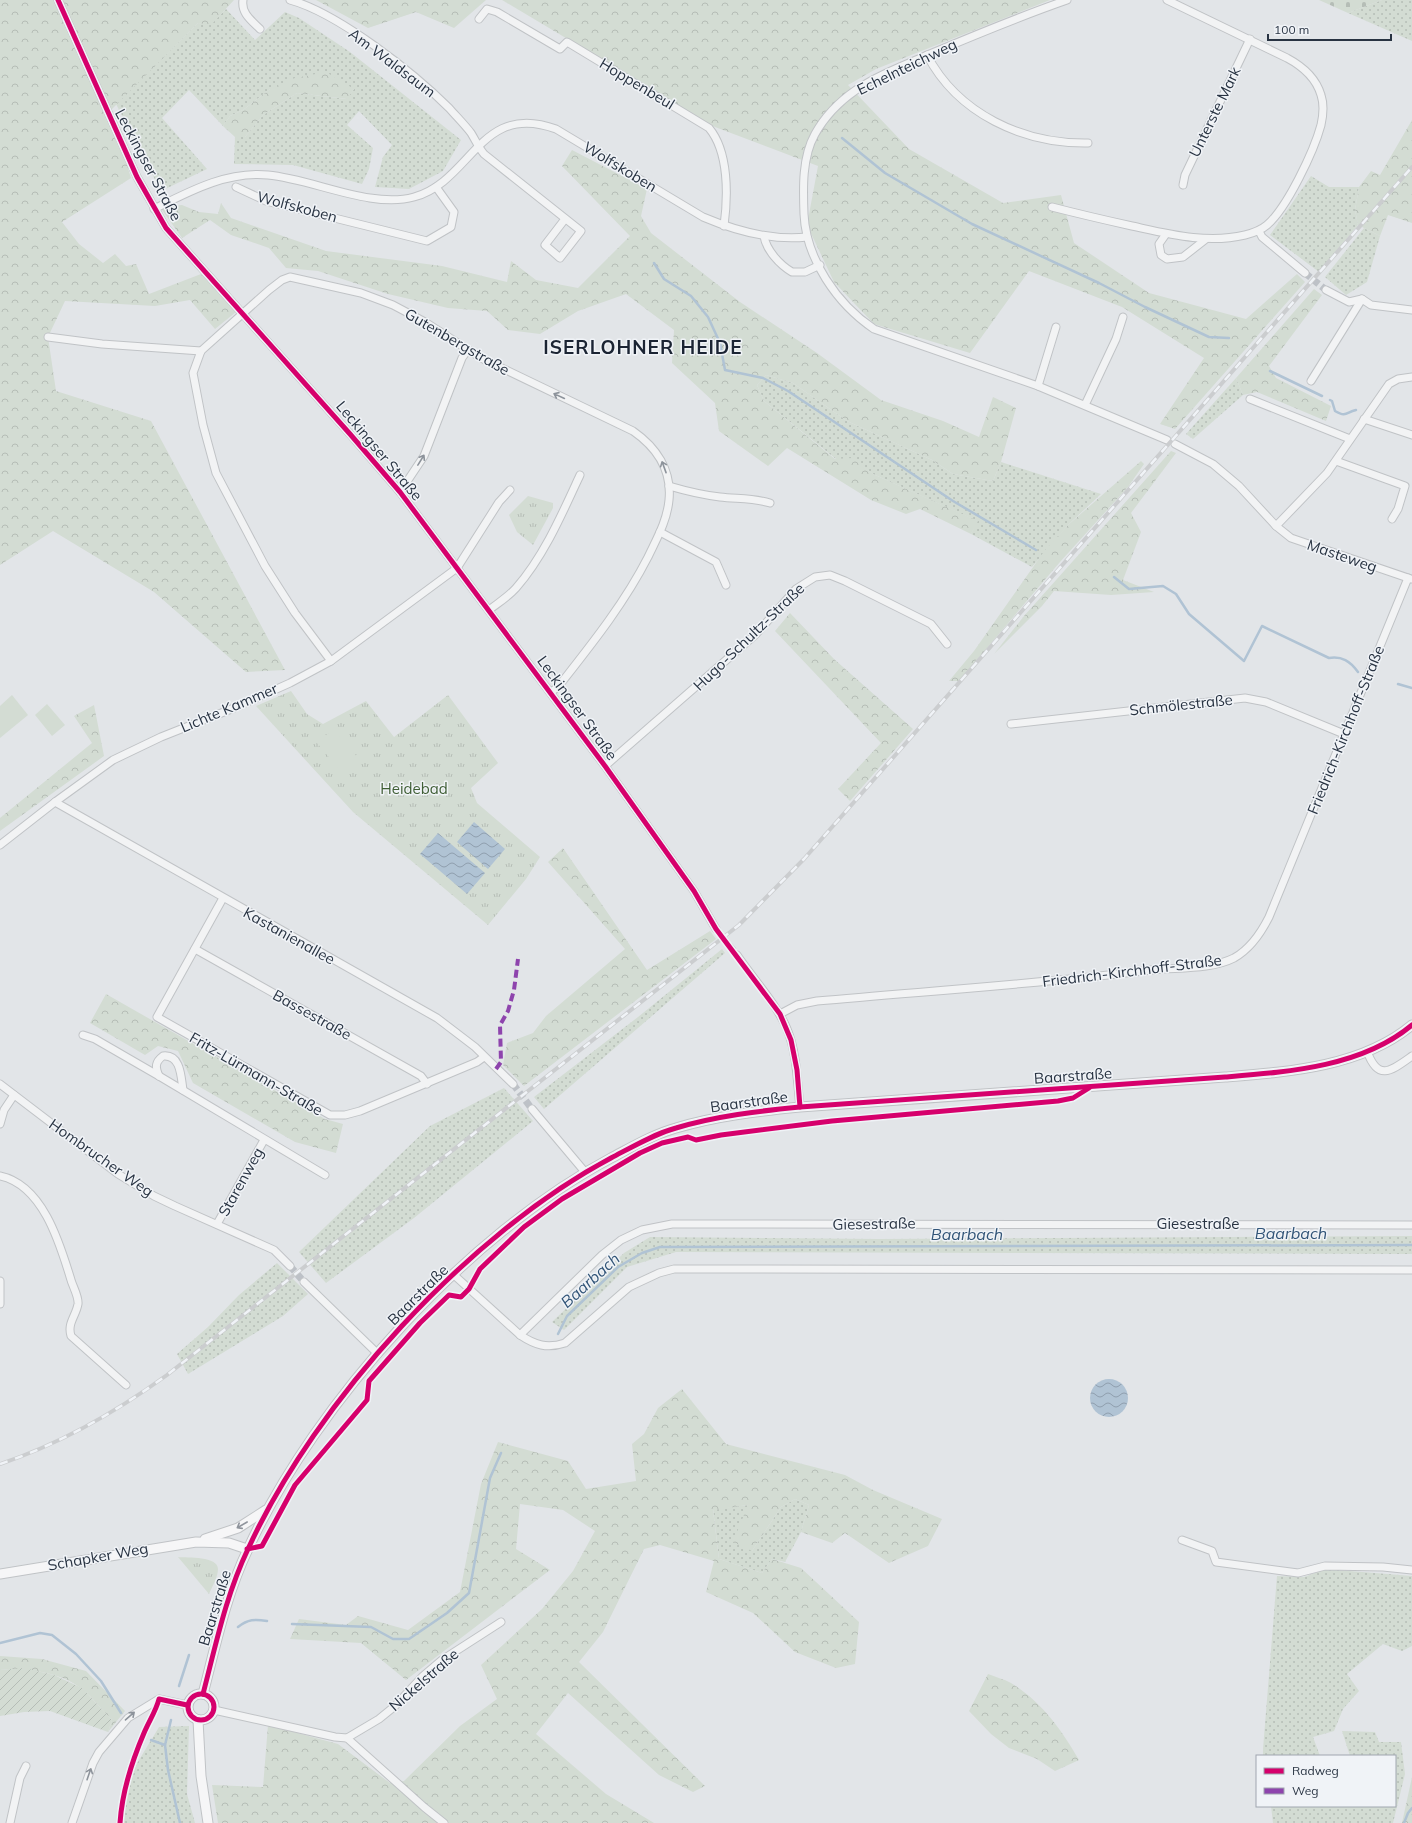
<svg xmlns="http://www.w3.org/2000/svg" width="1412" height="1823" font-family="Mulish,sans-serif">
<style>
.grass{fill:url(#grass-dots)}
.forest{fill:url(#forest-crowns)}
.cemetery{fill:url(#cemetery-stones)}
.park{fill:url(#park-tufts)}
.garden{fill:url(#garden-furrows)}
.pitch{fill:#d3dcd3}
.water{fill:url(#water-waves)}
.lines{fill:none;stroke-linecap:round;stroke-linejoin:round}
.stream{stroke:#b0c3d4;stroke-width:2.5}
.street-tunnel{stroke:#bdc1c7;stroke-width:7;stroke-dasharray:7 3.5;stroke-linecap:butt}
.street-casing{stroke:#c0c3c6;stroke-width:9}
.secondary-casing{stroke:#c0c3c6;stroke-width:11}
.street{stroke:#f2f3f4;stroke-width:7}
.secondary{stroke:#f6f6f7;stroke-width:9}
.rail-casing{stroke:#cbcdcf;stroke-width:4}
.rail{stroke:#f0f3f7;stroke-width:2.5;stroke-dasharray:8;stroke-linecap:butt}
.quiet{stroke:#8e44ad;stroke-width:4;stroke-dasharray:8 4;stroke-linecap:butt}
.cycleway-casing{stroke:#f0f3f7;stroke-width:8}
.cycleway{stroke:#d6006c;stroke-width:5}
.oneway{stroke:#8d939b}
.oneway2{stroke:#8f949c}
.labels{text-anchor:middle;stroke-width:3;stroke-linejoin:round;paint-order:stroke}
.street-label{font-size:15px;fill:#283342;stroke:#f0f3f7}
.park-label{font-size:15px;fill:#3f5e35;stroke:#f0f3f7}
.water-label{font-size:16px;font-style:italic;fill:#315477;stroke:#f0f3f7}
.district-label{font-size:19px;font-weight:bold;letter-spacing:1px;fill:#1b2433;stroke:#f0f3f7}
</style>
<defs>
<pattern id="grass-dots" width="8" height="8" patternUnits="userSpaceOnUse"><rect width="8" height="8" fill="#d3dcd3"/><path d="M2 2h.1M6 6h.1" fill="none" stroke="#b5bdb6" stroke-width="1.8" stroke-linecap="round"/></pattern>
<pattern id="forest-crowns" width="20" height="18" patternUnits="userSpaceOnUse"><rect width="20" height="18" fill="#d3dcd3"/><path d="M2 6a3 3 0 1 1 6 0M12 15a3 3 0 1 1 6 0" fill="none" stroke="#b5bdb6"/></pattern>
<pattern id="cemetery-stones" width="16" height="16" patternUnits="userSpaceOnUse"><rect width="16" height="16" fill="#d3dcd3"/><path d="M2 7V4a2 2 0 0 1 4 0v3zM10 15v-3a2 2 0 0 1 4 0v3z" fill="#b5bdb6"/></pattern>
<pattern id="park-tufts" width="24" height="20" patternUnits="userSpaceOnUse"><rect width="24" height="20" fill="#d3dcd3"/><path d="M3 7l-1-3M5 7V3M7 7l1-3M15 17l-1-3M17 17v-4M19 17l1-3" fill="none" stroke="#b5bdb6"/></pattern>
<pattern id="garden-furrows" width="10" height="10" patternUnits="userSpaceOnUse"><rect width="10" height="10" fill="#d3dcd3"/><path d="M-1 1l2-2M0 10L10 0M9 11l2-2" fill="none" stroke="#b5bdb6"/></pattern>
<pattern id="water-waves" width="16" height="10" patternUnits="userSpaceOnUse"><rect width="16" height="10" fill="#b0c3d4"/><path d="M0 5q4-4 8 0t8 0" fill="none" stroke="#8f9fae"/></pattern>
</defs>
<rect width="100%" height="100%" fill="#e2e5e8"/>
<!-- grass -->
<g class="grass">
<path d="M1382,0H1412V41L1348,13Z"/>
<path d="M226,9L255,40L285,12L299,18L350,52L461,140L443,171L409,189L375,187L383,157L392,145L359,111L347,125L373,148L369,169L362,184L293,165L234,164L235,137H245L263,115L297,93L346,99L354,89H270L243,110L230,116L223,126L189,90L162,118L207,169L161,191L116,104L198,23L211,24Z"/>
<path d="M1311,176L1329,187H1359L1355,210L1358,225L1319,272L1270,235Z"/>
<path d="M1364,228L1380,236L1367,282L1346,295L1325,277Z"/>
<path d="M766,375L793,383L847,421L932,460L953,474L993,481L1001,462L1101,494L1068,525L1032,567L971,534L977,521L873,474L853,459H836L764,401L757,385Z"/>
<path d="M1236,378L1243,395L1193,439L1186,434Z"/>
<path d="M722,949L725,953L544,1109L534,1097L638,1017Z"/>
<path d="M504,1088L533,1121L414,1218L326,1283L299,1252L430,1126Z"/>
<path d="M1412,1236V1254L676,1252L627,1267L564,1330L552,1322L624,1253L650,1237L879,1239Z"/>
<path d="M277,1263L308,1294L283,1316L188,1374L177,1354L208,1327L239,1295Z"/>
<path d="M795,1499L809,1505L801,1532L785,1562L772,1559L762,1573L719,1559L713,1509L749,1505L752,1551L781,1507Z"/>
<path d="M1325,1569L1412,1576V1646L1402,1651L1383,1644L1347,1674L1359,1691L1343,1709L1334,1731L1313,1737L1320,1756H1263V1749L1277,1576L1304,1577Z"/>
<path d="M189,1726L187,1794L195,1823H116C117,1789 143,1755 159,1727Z"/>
<path d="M1342,1731L1375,1732L1379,1742H1401L1405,1774L1393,1823H1273L1271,1806H1395V1756H1350Z"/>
</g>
<!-- forest -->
<g class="forest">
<path d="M0,0H234L211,25L198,23L110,111L131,178L62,222L79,244L103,263L115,254L126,266L136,264L149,294L201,274L236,312L215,329L190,300L155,306L65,301L48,337L56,391L151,421L285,670L246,672L154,592L53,531L0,565Z"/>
<path d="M316,0H486L454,28L416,12L368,28Z"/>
<path d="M502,0H1050L876,69L848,85L909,149L1003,203L1061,195L1074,243L1149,293L1246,319L1297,274L1305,282L1175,429L1160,424L1204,358L1122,307L1029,271L970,353L874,324L834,282L807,225L818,166L715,127Z"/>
<path d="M326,72L354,89L347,99L297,93L263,115L245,137H235L223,126L230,116L243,110L270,89L295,78Z"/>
<path d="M1412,120V223L1388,215L1380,236L1358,225L1355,210L1359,187L1371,171L1380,175Z"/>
<path d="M572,150L647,189L641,216L651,233L740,302L817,353L881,400L943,421L979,437L993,397L1016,408L1001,462L993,481L953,474L932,460L847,421L793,383L766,375L757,385L764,401L835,459L853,458L873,474L978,521L971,534L920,509L906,514L871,500L787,448L768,466L719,431L715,403L672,363L674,330L626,294L578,311L540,334L508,330L487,311L448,308L388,294L318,271L286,268L269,248L231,235L210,220L182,238L160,207L182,205L199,212L218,214L221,203L231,218L326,251L442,266L507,282L511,261L536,280L578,288L630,236L562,166Z"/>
<path d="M1314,289L1322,295L1269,366L1276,378L1331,406L1326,421L1257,392L1243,395L1236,378Z"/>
<path d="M1171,451L1176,453L1131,513L1141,532L1123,580L1154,592L1111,595L1054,591L1042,606L994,654L1024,616Z"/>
<path d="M1141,461L1144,464L1128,487L1060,562L959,681H949L974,651L1045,550L1068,525Z"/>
<path d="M790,613L834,659L913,729L850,801L838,789L881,743L775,631Z"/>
<path d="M94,705L104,756L0,831V818L92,743L74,716Z"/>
<path d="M563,848L647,970L710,931L716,939L524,1086L503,1065L507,1043L533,1033L546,1016L625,949L548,862Z"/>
<path d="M106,994L325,1119L343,1124L336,1153L295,1142L193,1083L178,1051L158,1046L145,1055L90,1023Z"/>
<path d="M682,1389L726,1444L845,1475L873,1490L942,1519L928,1546L889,1563L845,1533L832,1543L801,1532L809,1505L795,1499L781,1507L752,1551L733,1542L748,1505L713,1510L719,1559L762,1573L772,1559L801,1568L859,1622L855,1664L836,1668L795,1652L753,1613L706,1592L714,1561L660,1545L644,1549L603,1632L579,1662L705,1786L693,1792L659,1775L568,1693L536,1734L606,1794L654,1823H218L212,1785L263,1787L268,1725L338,1744L390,1783L404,1781L460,1726L497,1699L481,1665L542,1609L573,1571L595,1531L563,1510L520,1504L516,1549L550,1570L406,1680L361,1643L290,1639L299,1619L346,1625L358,1616L408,1630L460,1592L481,1484L498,1442L568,1461L586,1489L636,1481L632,1444L644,1434L658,1408Z"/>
<path d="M0,1656L42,1659L86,1671L125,1711L108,1732L112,1720C102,1710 93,1698 82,1689C60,1672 27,1668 0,1670Z"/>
<path d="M988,1674C995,1677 1004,1679 1011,1683C1041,1701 1062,1730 1079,1760L1055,1771L1037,1759L1009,1748L991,1734L969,1711Z"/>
<path d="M1412,1777V1823H1402Z"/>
</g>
<!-- cemetery -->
<path class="cemetery" d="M1319,0H1382L1348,13Z"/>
<!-- park -->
<g class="park">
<path d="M528,496L553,503V508L533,545L517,532L509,515Z"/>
<path d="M291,691L307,714L323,724L366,701L394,737L448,695L498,763L471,788L477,803L540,857L526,879L488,925L353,812L256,706Z"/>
<path d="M178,1557C188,1558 218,1556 218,1569C218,1577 212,1587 209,1594Z"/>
</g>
<!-- garden -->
<path class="garden" d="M24,1668L54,1675L82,1688L112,1720L108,1732L50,1711L24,1712L0,1716V1670Z"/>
<!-- pitch -->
<g class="pitch">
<path d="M12,695L28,715L0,738V706Z"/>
<path d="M47,704L65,725L52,736L35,715Z"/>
<path d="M333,729L360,760L343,774L317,743Z"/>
</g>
<!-- water -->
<g class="water">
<path d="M474,822L505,849L488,869L457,842Z"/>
<path d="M438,833L485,873L467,894L420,854Z"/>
<circle cx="1109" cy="1398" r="19"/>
</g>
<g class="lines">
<!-- stream -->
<g class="stream">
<path d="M842,138L885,173L972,224L1099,283L1145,307L1209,337L1229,338"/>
<path d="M654,263L664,279L691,296L708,317L720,343L725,370L763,378L788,391L953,501L1036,550"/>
<path d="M1270,371L1322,396"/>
<path d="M1330,400L1332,401L1335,411C1347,418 1346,412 1356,410"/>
<path d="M1114,577L1129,589L1163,586L1176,594L1189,614L1244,661L1262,626L1329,658C1342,656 1350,661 1358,672"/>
<path d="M1398,684L1412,688"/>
<path d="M558,1334L567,1316L618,1267L642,1253L660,1247L1412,1245"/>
<path d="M292,1624L371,1627L393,1639H409L447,1613L469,1593L490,1478L501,1453"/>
<path d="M238,1627C248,1619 255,1619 267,1621"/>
<path d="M0,1643L40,1633L52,1635L76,1654L101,1681L121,1713"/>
<path d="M179,1686L189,1655"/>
<path d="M171,1720L165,1745L168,1770L180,1823"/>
<path d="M151,1740L165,1745"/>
<path d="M1404,1823L1408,1813L1412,1808"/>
</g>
<!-- street-tunnel -->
<g class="street-tunnel">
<path d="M1305,273L1326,290"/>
<path d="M716,929L737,955"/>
<path d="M513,1084L532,1109"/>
<path d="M290,1266L304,1282"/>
</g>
<defs>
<g id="street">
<path d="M58,0L137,177L166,228L350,434L400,492L605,766L694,891L716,929"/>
<path d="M243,0C241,13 251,20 260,29"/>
<path d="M290,0C338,13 414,73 449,108C456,116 465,125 471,133C476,141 478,147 484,154L581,231L560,258L545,245L565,219"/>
<path d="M1067,0C1021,16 975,35 930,54C905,65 878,75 856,90C840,101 825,116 815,134C802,157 803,188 804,214C806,259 837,304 874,329L1038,386L1167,440"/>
<path d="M479,19L487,9L497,12L560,49L567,42L709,128C729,152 728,196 724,226"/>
<path d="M927,55C958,114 1023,144 1088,143"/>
<path d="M1183,185L1185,175L1250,39"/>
<path d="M236,187L266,201L427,241L451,227L454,212L436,187"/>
<path d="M1052,207C1079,214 1105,220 1132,226C1169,234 1207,244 1245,235C1253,233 1260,231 1267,225C1287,208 1314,151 1321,125C1323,116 1324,104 1321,95C1316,78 1302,66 1287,58L1167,0"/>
<path d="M154,209C190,191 227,171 268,175C313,179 371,209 414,197C472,181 480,101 556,129L703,217C736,231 771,241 807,237"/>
<path d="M1259,231L1262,237L1305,273"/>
<path d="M1166,234L1159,244L1161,255L1167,259L1183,257L1206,239"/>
<path d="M764,236C766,250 780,265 792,272H805L820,265"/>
<path d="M1326,290L1349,302L1362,299L1371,305L1412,310"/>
<path d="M48,337L102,344L201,351"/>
<path d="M1311,381L1362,299"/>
<path d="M1038,386L1056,327"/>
<path d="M1250,399L1350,439"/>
<path d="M1085,405L1116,339L1123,317"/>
<path d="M1364,419L1412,435"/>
<path d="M1175,444L1213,464L1239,486L1276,526L1327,473L1389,384L1398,379L1412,377"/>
<path d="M1336,461L1405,486L1398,509L1392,519"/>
<path d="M669,486C686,491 703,495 720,497C737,499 753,498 770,503"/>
<path d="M400,492L424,456L462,358L467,351"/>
<path d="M1276,526L1291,538L1411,579"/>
<path d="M660,532L716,562L726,585"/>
<path d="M489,610C498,603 508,597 516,588C544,556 562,514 580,475"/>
<path d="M331,661L295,613L265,566L216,473L203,425L193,373L201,351L269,290L282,280L290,277L361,293L393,305L425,322L481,358L633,431C656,447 672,470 669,500C667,521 657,538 648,557C624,604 591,645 558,687L551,692"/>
<path d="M1011,724L1245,698L1266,702L1344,734"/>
<path d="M605,766L756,634L796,589L815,577L830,575L845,581L931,624L947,644"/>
<path d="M55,802L437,1018L475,1047L513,1084"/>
<path d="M0,845L55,802L113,760L161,737L234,708L290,683L331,661L457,568L499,502L510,490"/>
<path d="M223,898L157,1017L330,1115H345L360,1111L477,1062L484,1057"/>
<path d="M195,949L421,1076L427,1084"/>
<path d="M737,955C751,976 778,1006 787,1029C797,1053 797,1081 800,1107"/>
<path d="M780,1014L797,1005L817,1001C928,991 1040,984 1151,970C1177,967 1210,970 1234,958C1250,949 1261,933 1269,917L1408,578"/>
<path d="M83,1035L95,1039L159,1076L325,1175"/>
<path d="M1367,1051C1378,1082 1391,1071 1412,1056"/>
<path d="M159,1076C155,1067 155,1062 163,1056C181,1054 181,1077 183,1090"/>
<path d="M0,1084L118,1174L154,1196L175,1206L274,1250L290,1266"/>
<path d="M532,1109L585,1172"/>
<path d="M0,1124L4,1110L14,1095"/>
<path d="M0,1176C43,1185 60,1244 71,1280C73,1287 79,1297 78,1304C76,1316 67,1323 71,1336L126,1385"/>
<path d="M217,1224L264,1140"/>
<path d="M454,1275L520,1335C535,1345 547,1349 565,1343L629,1287L659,1273L674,1269L1412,1270"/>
<path d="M0,1281V1304"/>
<path d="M304,1282L378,1354"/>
<path d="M520,1335L602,1255L621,1240L642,1230L672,1224L1412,1225"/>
<path d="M1182,1540L1212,1551L1216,1562L1298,1573L1325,1566L1383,1567L1412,1570"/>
<path d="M214,1710L335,1737L347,1738L424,1807L444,1823"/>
<path d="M347,1738L379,1719L395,1706L422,1677L442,1660L501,1622"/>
<path d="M10,1823L20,1778L26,1766"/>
<path d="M72,1823L93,1763L99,1752L128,1718L159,1699L187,1705"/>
</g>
<g id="secondary">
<path d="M205,1539L238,1528L266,1510"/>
<path d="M0,1574L196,1542L229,1543L247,1549"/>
<circle cx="201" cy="1707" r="13"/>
<path d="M203,1694C216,1644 226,1595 248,1549C316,1401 468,1234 611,1158C632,1147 654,1134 676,1128C716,1116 759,1111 800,1107L1225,1077C1288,1072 1362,1067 1412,1025"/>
<path d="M198,1720L201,1776L208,1823"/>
</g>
</defs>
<!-- street casing -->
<use href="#street" class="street-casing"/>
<!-- secondary casing -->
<use href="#secondary" class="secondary-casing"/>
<!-- street -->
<use href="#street" class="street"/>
<!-- secondary -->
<use href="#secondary" class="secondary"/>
<defs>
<path id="rail" d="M0,1464C60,1444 116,1412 167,1375L739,925L804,859L1412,167"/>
</defs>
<!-- rail casing -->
<use href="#rail" class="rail-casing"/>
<!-- rail -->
<use href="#rail" class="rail"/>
<!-- quiet -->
<path class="quiet" d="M496,1069L501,1062L500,1025L508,1011L514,990L518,959"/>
<defs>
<g id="cycleway">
<path d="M58,0L137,177L166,228L350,434L400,492L605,766L694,891L716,929L780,1014L791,1040L797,1070L800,1107"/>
<path d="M247,1549L262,1546L295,1485L367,1400L369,1381L420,1323L449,1295L461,1297L469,1289L480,1269L524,1227L562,1199L640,1153L662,1143L688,1137L696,1140L721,1135L832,1121L1058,1101L1073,1098L1089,1088"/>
<circle cx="201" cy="1707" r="13"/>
<path d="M203,1694C216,1644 226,1595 248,1549C316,1401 468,1234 611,1158C632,1147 654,1134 676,1128C716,1116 759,1111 800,1107L1225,1077C1288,1072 1362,1067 1412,1025"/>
<path d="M120,1823C122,1792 132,1761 144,1733C149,1721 156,1711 159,1699L187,1705"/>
</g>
</defs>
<!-- cycleway casing -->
<use href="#cycleway" class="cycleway-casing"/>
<!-- cycleway -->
<use href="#cycleway" class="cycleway"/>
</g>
<!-- one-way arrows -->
<defs><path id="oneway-shaft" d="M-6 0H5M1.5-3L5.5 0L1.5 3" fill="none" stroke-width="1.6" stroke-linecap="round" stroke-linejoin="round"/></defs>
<g class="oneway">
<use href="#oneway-shaft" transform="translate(559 396) rotate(-155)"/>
<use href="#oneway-shaft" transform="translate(421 460) rotate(-58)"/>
<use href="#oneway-shaft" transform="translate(664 467) rotate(-110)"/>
<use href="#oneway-shaft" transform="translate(130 1716) rotate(-41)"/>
<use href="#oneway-shaft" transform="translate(89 1774) rotate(-71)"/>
</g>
<use class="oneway2" href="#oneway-shaft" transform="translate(242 1525) rotate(150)"/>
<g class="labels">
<!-- street labels -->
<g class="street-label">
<text transform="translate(392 63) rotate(37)" y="5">Am Waldsaum</text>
<text transform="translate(907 67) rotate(-26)" y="5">Echelnteichweg</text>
<text transform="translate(637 84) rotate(31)" y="5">Hoppenbeul</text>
<text transform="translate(1215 112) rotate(-64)" y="5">Unterste Mark</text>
<text transform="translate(148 165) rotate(62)" y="5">Leckingser Straße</text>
<text transform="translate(620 167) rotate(31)" y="5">Wolfskoben</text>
<text transform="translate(297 207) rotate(15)" y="5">Wolfskoben</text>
<text transform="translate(457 342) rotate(30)" y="5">Gutenbergstraße</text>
<text transform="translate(379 451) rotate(50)" y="5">Leckingser Straße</text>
<text transform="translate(1342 556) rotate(19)" y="5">Masteweg</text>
<text transform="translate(749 637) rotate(-44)" y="5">Hugo-Schultz-Straße</text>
<text transform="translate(1181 705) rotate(-6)" y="5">Schmölestraße</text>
<text transform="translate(229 708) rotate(-23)" y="5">Lichte Kammer</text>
<text transform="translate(577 708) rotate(54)" y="5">Leckingser Straße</text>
<text transform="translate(1346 730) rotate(-68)" y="5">Friedrich-Kirchhoff-Straße</text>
<text transform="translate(289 936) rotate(29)" y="5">Kastanienallee</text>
<text transform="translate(1132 971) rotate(-7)" y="5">Friedrich-Kirchhoff-Straße</text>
<text transform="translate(312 1015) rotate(29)" y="5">Bassestraße</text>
<text transform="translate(256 1074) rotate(30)" y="5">Fritz-Lürmann-Straße</text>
<text transform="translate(1073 1076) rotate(-4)" y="5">Baarstraße</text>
<text transform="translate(749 1102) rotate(-8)" y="5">Baarstraße</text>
<text transform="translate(101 1158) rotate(35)" y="5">Hombrucher Weg</text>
<text transform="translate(241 1182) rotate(-61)" y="5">Starenweg</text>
<text transform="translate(874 1224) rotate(-1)" y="5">Giesestraße</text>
<text x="1198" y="1229">Giesestraße</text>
<text transform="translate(418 1295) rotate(-45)" y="5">Baarstraße</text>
<text transform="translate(98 1557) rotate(-10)" y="5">Schapker Weg</text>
<text transform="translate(215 1608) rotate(-73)" y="5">Baarstraße</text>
<text transform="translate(424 1680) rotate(-41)" y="5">Nickelstraße</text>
</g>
<!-- park labels -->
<g class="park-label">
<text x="414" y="794">Heidebad</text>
</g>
<!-- water labels -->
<g class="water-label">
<text x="1291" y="1239">Baarbach</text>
<text x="967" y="1240">Baarbach</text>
<text transform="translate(590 1280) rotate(-42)" y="6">Baarbach</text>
</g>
<!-- district labels -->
<g class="district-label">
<text x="643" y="354">ISERLOHNER HEIDE</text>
</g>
</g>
<!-- legend -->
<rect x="1256" y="1755" width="140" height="52" fill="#f0f3f7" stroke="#a0a6af"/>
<rect x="1264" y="1768" width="20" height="6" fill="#d6006c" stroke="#a0a6af"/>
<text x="1292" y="1775" font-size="12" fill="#283342">Radweg</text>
<rect x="1264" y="1788" width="20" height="6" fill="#8e44ad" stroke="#a0a6af"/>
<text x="1292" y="1795" font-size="12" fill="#283342">Weg</text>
<!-- scale -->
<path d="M1268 34v6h123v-6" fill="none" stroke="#283342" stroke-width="2"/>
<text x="1274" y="34" font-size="12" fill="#283342" stroke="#f0f3f7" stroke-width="3" paint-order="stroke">100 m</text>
</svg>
